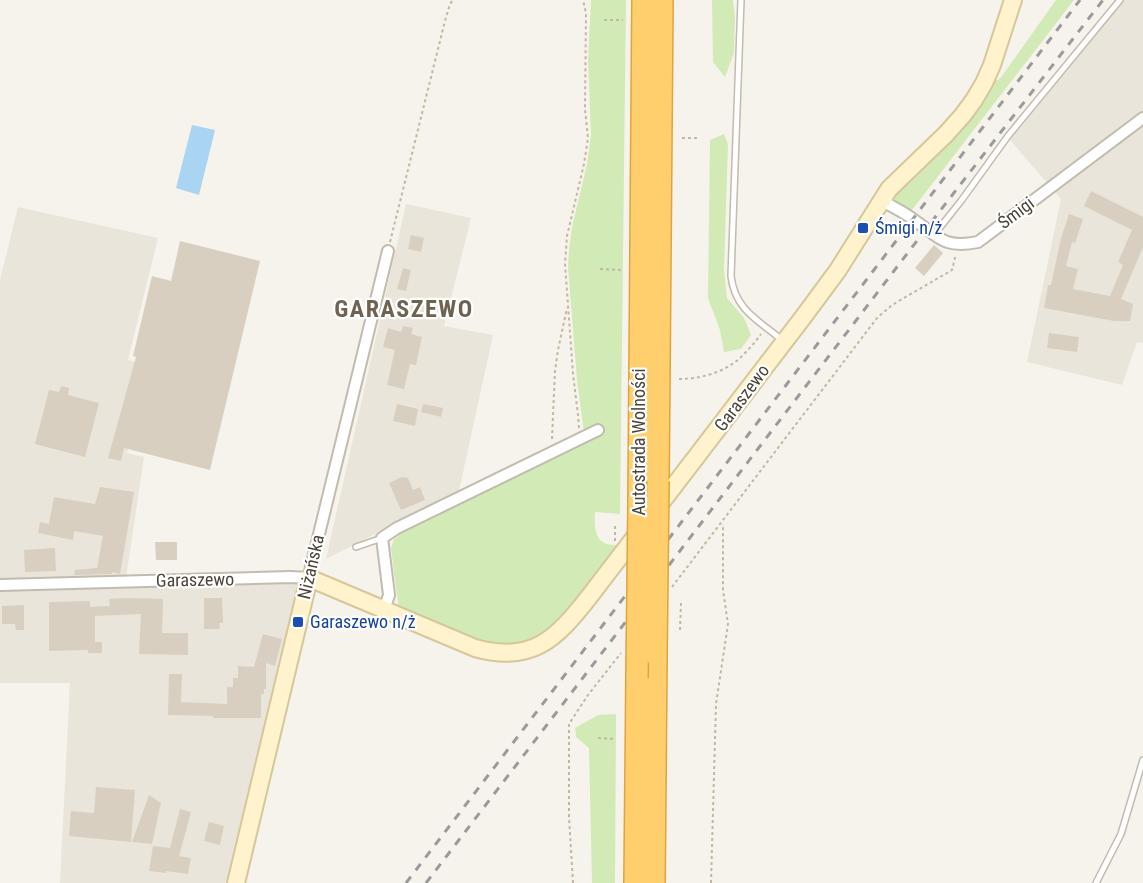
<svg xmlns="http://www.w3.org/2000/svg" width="1143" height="883" font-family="'Roboto Condensed',sans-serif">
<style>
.residential{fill:#eae5da}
.green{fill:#d2eab5}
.water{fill:#a9d4f2}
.building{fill:#d8cfc1}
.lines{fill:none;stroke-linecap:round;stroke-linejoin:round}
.lane-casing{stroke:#c2bbae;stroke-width:8}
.street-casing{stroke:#c2bbae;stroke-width:14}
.secondary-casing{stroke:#d6c79b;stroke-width:20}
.highway-casing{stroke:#e0a43c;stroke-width:24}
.path{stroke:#c4b79f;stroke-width:2;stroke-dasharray:3 3;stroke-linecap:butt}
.lane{stroke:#fff;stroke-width:5}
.street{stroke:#fff;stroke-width:10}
.secondary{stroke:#fff3cd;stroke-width:16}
.highway{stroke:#ffcf6e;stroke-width:21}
.rail{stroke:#9a9a9a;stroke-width:3;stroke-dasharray:8 8;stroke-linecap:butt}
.highway-bridge-casing{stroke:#e0a43c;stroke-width:24;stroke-linecap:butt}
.highway-bridge{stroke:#ffcf6e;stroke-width:21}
.transit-dot{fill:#1a4fb4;stroke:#fff;stroke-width:2}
.labels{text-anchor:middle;stroke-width:4.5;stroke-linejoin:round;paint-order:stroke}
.street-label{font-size:18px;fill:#4b4439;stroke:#fff}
.transit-label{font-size:18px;fill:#164399;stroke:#fff;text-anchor:start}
.district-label{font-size:24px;font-weight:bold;letter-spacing:1.5px;fill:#6e6250;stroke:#fff}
</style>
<rect width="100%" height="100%" fill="#f6f3ec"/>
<!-- residential -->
<g class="residential">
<path d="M1124,0H1143V343L1137,342L1122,385L1027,362L1061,199L1010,140Z"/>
<path d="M406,204L471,218L444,326L493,335L459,491L326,559Z"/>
<path d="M18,207L158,238L128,360L150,366L127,453L144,457L125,585L299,584L226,883H60L70,683H0V280Z"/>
</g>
<!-- green -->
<g class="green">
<path d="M591,0H626L620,514L595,512C594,529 595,546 616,545V549C597,574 578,601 555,624C525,654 491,644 456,631C437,624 419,616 401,608L398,604L391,548L394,539L399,536L398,533L401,532V530L584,432L577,380L568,267L569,250L572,227L587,164L591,135L588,60Z"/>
<path d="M712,0H733L735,17L734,53L725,77L713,62Z"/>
<path d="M1056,0H1074L912,210C902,206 894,206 894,193L994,78L995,80H998L1002,76Z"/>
<path d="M724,134L728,144L724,270L727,298L744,318L751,335L741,349L724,352L720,330L708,298L710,140Z"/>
<path d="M616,714L615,883H592L589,748L576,737L575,728L598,715Z"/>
</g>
<!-- water -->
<path class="water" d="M192,125L215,130L199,195L176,188Z"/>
<!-- building -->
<g class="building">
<path d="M1091,191L1143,217V247L1121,299L1133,304L1130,321H1114L1044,308L1048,285H1051L1061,238L1069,214L1083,219L1075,243L1072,242L1066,266L1078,269L1073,289L1110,296L1123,265L1118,262L1132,230L1084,206Z"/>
<path d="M411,235L424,238L421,252L408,249Z"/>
<path d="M180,241L260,261L210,470L124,448L121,461L108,458L136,357L133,356L152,276L171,281Z"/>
<path d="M934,245L943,253L924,276L915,268Z"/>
<path d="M403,268L411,270L406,291L397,289Z"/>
<path d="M403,326L413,328L411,334L422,337L416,365L410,364L404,389L387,385L395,350L383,347L388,328L401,332Z"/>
<path d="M1049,333L1079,337L1077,352L1047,348Z"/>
<path d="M61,386L69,388L68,395L99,403L85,457L35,444L49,390L59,392Z"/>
<path d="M397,404L418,409L415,426L393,421Z"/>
<path d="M423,404L443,408L441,417L421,412Z"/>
<path d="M402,477L408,478L413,490L420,487L425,500L401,510L389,483Z"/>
<path d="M100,487L134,492L120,574L112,572V574L74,575L75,570L97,568L103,536L74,531L73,540L38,533L40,522L49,524L54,497L95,504Z"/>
<path d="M155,542H177V560H156Z"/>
<path d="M55,548L56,571L25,572L24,550Z"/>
<path d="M127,598L163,599L162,633H188V655L139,654L141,614L95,616V642H102V653H88V650L49,651V602L90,601V607L110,606L109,599Z"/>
<path d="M204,598H222L223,623H219L220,629H204Z"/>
<path d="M24,605V630H16L15,624H2V606Z"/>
<path d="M263,634L282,639L275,666L266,663V689H264V694H261V718H213V716L168,715L169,674H182L181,702L227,704V687H233V678H238V666L254,667Z"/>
<path d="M96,787L135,790L131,842L69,836L71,811L94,813Z"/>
<path d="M149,795L161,803L152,844L132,842Z"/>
<path d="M180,809L191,812L179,856L191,858L188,874L166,871V873L149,871L153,846L170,848Z"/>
<path d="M209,822L224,826L220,845L204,841Z"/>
</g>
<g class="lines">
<defs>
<g id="lane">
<path d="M741,0L731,276C735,310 758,320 782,340"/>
<path d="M934,235L961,201L1008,136L1120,0"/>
<path d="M356,547L382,538"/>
<path d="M1096,883L1121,834L1143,760"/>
</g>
<g id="street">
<path d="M881,200C892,207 904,212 914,220C939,237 944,249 978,242L1143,118"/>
<path d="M0,585L291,577L309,578L311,567L388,251"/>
<path d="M384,610L389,595L382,538L397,528L598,430"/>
</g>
<path id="secondary" d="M236,883L309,578L475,648C532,664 556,639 589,597L804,316L838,270L889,189L946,134L963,115L974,100L984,83L992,65L1013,0"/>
<g id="highway">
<path d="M658,481L662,0"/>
<path d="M639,503L643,0"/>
<path d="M635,883L637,678"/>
<path d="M654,883L656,655"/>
</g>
</defs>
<!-- lane casing -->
<use href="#lane" class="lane-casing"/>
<!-- street casing -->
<use href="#street" class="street-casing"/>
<!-- secondary casing -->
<use href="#secondary" class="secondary-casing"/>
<!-- highway casing -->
<use href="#highway" class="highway-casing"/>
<!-- path -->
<g class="path">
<path d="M604,20H623"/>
<path d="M682,138H698"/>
<path d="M390,242L445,21L450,4L453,0"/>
<path d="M600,269L621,270"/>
<path d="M679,379C703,379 729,371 745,353C751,347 756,341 761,334"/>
<path d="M579,428L578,415L573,374L565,264L567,236L584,164L588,138L585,109L586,13L583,0"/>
<path d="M552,439L555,371L558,350L567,308"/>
<path d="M615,541V526"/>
<path d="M672,587L877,318L892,305L952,270L956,254"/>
<path d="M680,630L681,603"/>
<path d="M598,738L616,739"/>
<path d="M573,883L569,817V724L588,695L621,653"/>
<path d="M711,883L716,704L728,624L723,590V524"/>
</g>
<!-- lane -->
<use href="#lane" class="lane"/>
<!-- street -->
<use href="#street" class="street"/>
<!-- secondary -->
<use href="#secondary" class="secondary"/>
<!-- highway -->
<use href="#highway" class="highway"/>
<!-- rail -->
<g class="rail">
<path d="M406,883L1080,0"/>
<path d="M426,883L926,229L1103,0"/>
</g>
<defs>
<g id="highway-bridge">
<path d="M656,655L658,481"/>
<path d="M637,678L639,503"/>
</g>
</defs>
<!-- highway-bridge casing -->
<use href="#highway-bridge" class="highway-bridge-casing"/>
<!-- highway-bridge -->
<use href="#highway-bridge" class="highway-bridge"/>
</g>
<!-- markers -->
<g class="transit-dot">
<rect x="857" y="222" width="12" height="12" rx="3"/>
<rect x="292" y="616" width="12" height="12" rx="3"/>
</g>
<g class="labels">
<!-- street labels -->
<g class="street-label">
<text transform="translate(1016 213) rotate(-37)" y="6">Śmigi</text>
<text transform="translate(742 398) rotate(-53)" y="6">Garaszewo</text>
<text transform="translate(639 442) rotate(-90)" y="6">Autostrada Wolności</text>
<text transform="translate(311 567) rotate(-77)" y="6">Niżańska</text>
<text transform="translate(195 580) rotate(-1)" y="6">Garaszewo</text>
</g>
<!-- transit labels -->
<g class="transit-label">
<text x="875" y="234">Śmigi n/ż</text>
<text x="310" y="628">Garaszewo n/ż</text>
</g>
<!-- district labels -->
<g class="district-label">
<text x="404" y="317">GARASZEWO</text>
</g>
</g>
</svg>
